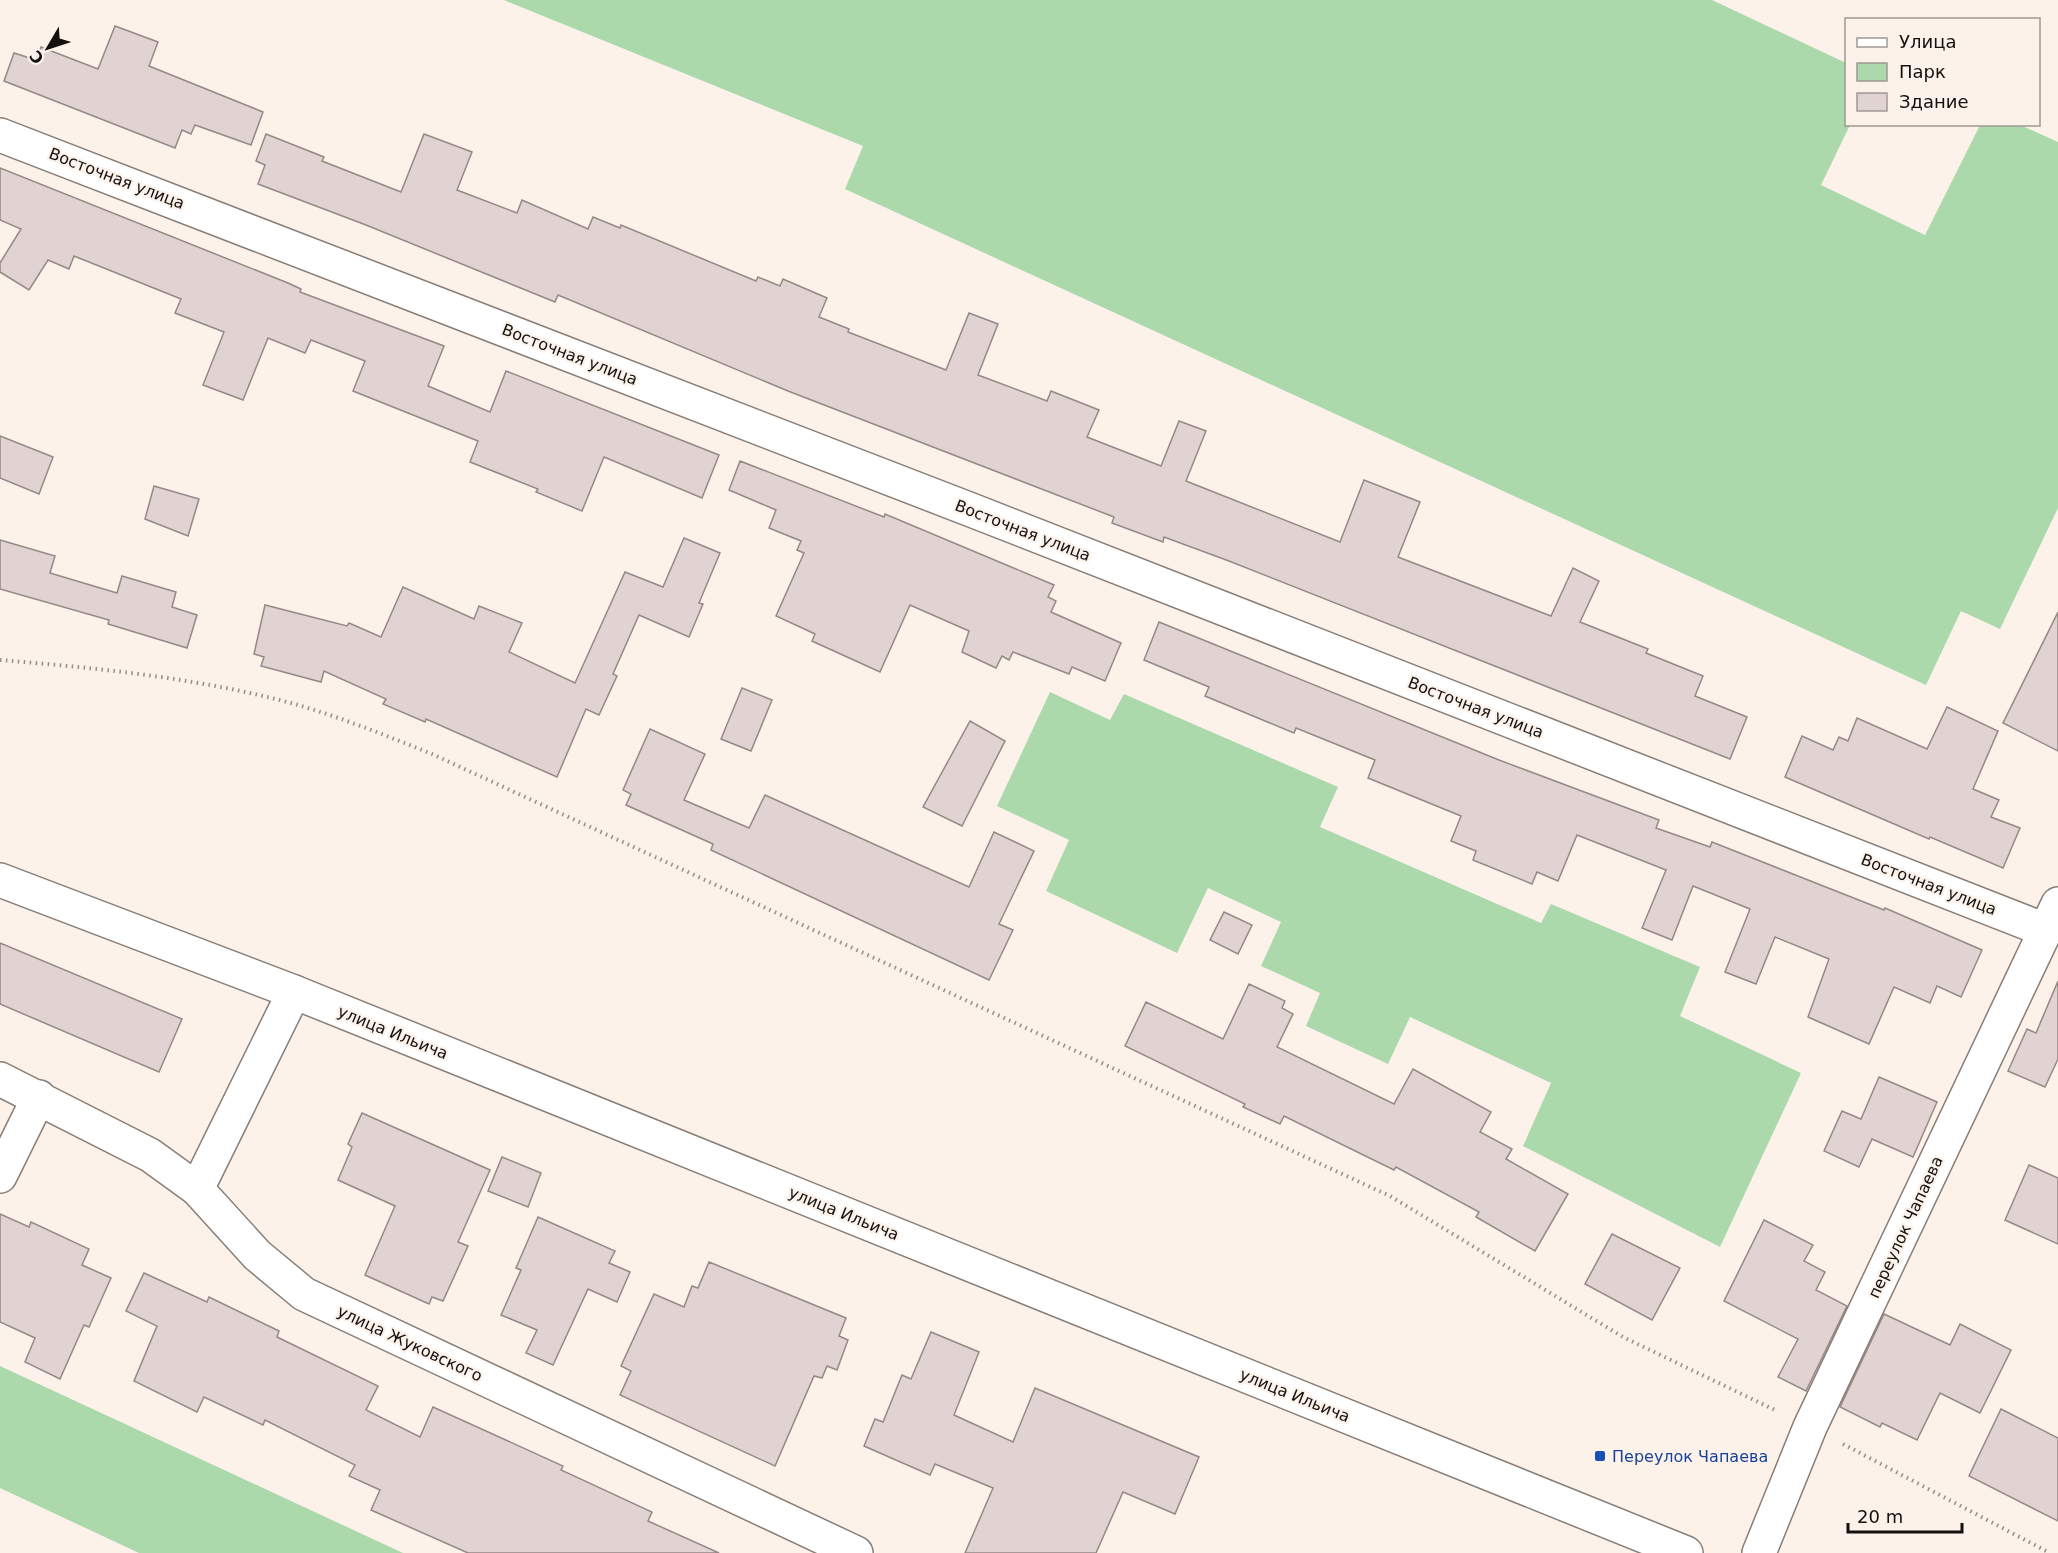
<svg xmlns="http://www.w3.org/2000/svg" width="2058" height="1553" font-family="'DejaVu Sans',sans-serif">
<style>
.green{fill:#abd9ac}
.building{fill:#e1d3d2;stroke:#958887;stroke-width:1.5}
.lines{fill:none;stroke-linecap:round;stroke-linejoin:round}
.street-casing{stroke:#877e77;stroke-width:36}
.primary-casing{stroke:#877e77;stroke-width:36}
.path{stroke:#948e88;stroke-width:4;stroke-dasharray:1.5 4.5;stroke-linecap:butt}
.street{stroke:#fff;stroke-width:33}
.primary{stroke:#fff;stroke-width:33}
.transit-dot{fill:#1a4fb4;stroke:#fcf2ea;stroke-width:2}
.labels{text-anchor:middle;stroke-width:4.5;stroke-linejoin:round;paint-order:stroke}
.street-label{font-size:16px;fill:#13100d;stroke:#fcf2ea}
.transit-label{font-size:16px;fill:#164399;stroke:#fcf2ea;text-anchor:start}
</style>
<rect width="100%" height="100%" fill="#fcf2ea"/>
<!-- green -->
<g class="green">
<path d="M504,0H1712L1846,63V124L1850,125L1821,185L1925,235L1980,125H2020L2058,142V508L2000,629L1961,611L1926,685L845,189L863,146Z"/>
<path d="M1050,692L1110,720L1124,694L1338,787L1320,827L1541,923L1551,904L1700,967L1680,1016L1801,1073L1720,1247L1523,1146L1551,1083L1410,1017L1388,1064L1306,1026L1320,993L1261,966L1281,922L1208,888L1177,953L1046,891L1069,840L997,806Z"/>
<path d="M0,1366L403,1553H139L0,1488Z"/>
</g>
<!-- building -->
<g class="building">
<path d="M115,26L158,42L149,66L263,112L251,145L195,125L191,134L182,130L175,148L4,81L14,53L36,60L41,47L98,69Z"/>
<path d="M266,134L324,157L322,161L401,192L424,134L472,152L457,190L517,213L522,200L588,229L593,217L620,228L621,225L756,281L758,277L780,286L783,279L827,298L819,317L849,329L848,332L946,370L969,313L998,324L978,375L1047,401L1051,391L1099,410L1087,437L1161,466L1179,421L1206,431L1186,481L1340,542L1364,480L1420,502L1398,557L1551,616L1573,568L1599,581L1580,622L1648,649L1646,653L1703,676L1695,696L1747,717L1730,759L1229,561L1164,537L1163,542L1112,523L1114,517L788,391L558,295L555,302L366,225L258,184L265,165L256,161Z"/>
<path d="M0,168L288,283L301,289L300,292L444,346L428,386L490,412L506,371L719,455L702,498L604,457L582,511L536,492L538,489L470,462L478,441L353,391L365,361L311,340L305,353L268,338L243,400L203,385L224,332L175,313L181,299L74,256L69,269L48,260L29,290L0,272V263L21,229L0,220Z"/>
<path d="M0,436L53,457L39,494L0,478Z"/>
<path d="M740,461L884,517L885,514L1054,585L1048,597L1056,601L1051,612L1121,643L1105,681L1072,667L1069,674L1013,652L1009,660L1002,656L996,668L962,652L969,631L910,605L880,672L812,641L815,634L776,616L804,553L797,550L801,541L769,528L776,510L729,490Z"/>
<path d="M154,486L199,499L188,536L145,519Z"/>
<path d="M684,538L720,553L699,603L703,604L689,637L639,615L613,674L617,676L599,715L586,709L557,777L426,719L425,722L383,704L386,699L324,671L321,682L261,666L264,657L254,654L265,605L347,626L349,623L381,637L403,587L474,619L479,606L522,623L509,652L575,683L625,572L663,587Z"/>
<path d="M0,540L55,556L50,573L117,593L122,576L176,592L172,607L197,615L187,648L108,624L109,620L0,589Z"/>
<path d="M2058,612V751L2003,723Z"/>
<path d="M1159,622L1499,760L1659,820L1656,828L1710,847L1712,842L1884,910L1885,908L1982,950L1961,997L1937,986L1930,1003L1894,987L1869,1044L1808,1017L1829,959L1775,937L1756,984L1725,972L1750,909L1693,886L1672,940L1642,928L1666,870L1577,835L1558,881L1537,872L1532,884L1473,860L1476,851L1451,841L1461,816L1368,778L1375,760L1296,728L1294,733L1205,696L1209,687L1144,660Z"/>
<path d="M742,688L772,700L751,751L721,739Z"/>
<path d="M1947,707L1998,731L1973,789L1999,800L1991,817L2020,828L2003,868L1930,837L1929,839L1785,777L1802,736L1833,750L1839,737L1848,741L1857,718L1927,749Z"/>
<path d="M970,721L1005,741L962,826L923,807Z"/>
<path d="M650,729L705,754L684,800L749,828L765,795L969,887L994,832L1034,851L999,924L1013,930L989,980L711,850L713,844L626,805L631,794L623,790Z"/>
<path d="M1224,912L1252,925L1238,954L1210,940Z"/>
<path d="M0,943L182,1019L159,1072L0,1004Z"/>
<path d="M2058,981V1059L2045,1087L2008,1071L2027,1029L2036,1033Z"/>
<path d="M1249,984L1285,1001L1282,1008L1293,1014L1277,1047L1394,1104L1413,1069L1491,1112L1480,1132L1512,1149L1506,1159L1568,1194L1535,1251L1476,1217L1479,1212L1396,1167L1394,1170L1284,1116L1280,1124L1243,1107L1245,1104L1125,1046L1146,1002L1223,1039Z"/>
<path d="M1879,1077L1937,1102L1913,1157L1872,1139L1859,1167L1824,1151L1842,1111L1861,1119Z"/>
<path d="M362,1113L490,1170L458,1242L468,1246L443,1301L432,1297L429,1304L365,1275L395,1206L338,1180L352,1147L348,1144Z"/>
<path d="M502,1157L541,1173L528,1207L488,1191Z"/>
<path d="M2029,1165L2058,1178V1244L2005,1220Z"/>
<path d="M0,1214L29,1227L31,1222L89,1249L82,1265L111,1278L89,1327L84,1325L60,1379L25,1362L35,1338L0,1322Z"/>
<path d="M538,1217L615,1251L609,1263L630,1272L617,1302L588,1289L553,1365L526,1353L537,1330L501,1315L521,1270L516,1268Z"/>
<path d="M1764,1220L1813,1245L1804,1261L1825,1272L1816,1290L1847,1306L1806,1391L1778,1377L1798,1339L1724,1301Z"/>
<path d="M1612,1234L1680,1268L1652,1320L1585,1284Z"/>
<path d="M709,1262L846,1318L839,1336L848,1340L837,1370L827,1366L822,1378L814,1376L775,1466L620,1395L631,1371L621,1366L654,1294L684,1307L692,1286L698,1288Z"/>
<path d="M144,1273L207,1302L209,1297L279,1331L277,1337L378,1386L366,1410L420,1437L433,1407L563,1466L561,1470L652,1512L648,1521L719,1553H468L371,1510L380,1490L349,1476L355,1465L265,1420L263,1425L204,1397L197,1412L134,1381L157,1326L126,1311Z"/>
<path d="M1884,1314L1950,1345L1960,1324L2011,1350L1980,1413L1940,1393L1917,1440L1882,1423L1880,1427L1840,1407Z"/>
<path d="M931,1332L979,1352L954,1415L1013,1442L1035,1388L1199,1457L1175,1514L1123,1492L1096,1553H965L993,1488L935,1464L930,1475L864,1446L875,1419L883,1422L902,1375L911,1379Z"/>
<path d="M2001,1409L2058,1438V1521L1969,1476Z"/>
</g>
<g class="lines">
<defs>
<g id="street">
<path d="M0,135L979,513L2045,930"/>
<path d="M0,1079L150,1155L197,1189L257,1255L304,1294L856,1553"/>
<path d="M0,1176L39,1097"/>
<path d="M197,1189L294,992"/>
<path d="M1759,1553L1810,1427L2058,904"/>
</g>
<path id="primary" d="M0,880L294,992L1686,1553"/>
</defs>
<!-- street casing -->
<use href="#street" class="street-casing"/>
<!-- primary casing -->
<use href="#primary" class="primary-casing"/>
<!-- path -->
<g class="path">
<path d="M0,660C86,667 178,676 263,696C321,709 377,732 432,754L1390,1196L1623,1337L1777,1411"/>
<path d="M1843,1444L2050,1553"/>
</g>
<!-- street -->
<use href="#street" class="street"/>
<!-- primary -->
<use href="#primary" class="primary"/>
</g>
<!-- markers -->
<rect class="transit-dot" x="1594" y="1450" width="12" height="12" rx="3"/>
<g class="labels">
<!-- street labels -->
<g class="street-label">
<text transform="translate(117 178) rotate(21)" y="6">Восточная улица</text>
<text transform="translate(570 354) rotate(21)" y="6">Восточная улица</text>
<text transform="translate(1023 530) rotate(21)" y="6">Восточная улица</text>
<text transform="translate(1476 707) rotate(21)" y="6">Восточная улица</text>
<text transform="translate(1929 884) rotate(21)" y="6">Восточная улица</text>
<text transform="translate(393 1032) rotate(22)" y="6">улица Ильича</text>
<text transform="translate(844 1213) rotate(22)" y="6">улица Ильича</text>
<text transform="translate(1905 1227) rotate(-65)" y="6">переулок Чапаева</text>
<text transform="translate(410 1343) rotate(25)" y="6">улица Жуковского</text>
<text transform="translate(1295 1395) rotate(22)" y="6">улица Ильича</text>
</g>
<!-- transit labels -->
<g class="transit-label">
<text x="1612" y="1462">Переулок Чапаева</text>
</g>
</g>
<!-- legend -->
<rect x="1845" y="18" width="195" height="108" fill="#fcf2ea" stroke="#9f9892" stroke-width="1.5"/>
<rect x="1857" y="38" width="30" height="9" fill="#ffffff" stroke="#9f9892" stroke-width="1.5"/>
<text x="1899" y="48" font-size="18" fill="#13100d">Улица</text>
<rect x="1857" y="63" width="30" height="18" fill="#abd9ac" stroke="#9f9892" stroke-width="1.5"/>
<text x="1899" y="78" font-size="18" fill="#13100d">Парк</text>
<rect x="1857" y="93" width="30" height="18" fill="#e1d3d2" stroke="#9f9892" stroke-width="1.5"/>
<text x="1899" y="108" font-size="18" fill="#13100d">Здание</text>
<!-- north arrow -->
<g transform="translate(48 48) rotate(231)" stroke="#fcf2ea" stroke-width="4.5" paint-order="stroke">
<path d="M0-4.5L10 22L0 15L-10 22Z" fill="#13100d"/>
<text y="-9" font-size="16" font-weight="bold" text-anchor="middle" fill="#13100d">С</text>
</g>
<!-- scale -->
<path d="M1848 1523v9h114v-9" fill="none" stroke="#13100d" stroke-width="3"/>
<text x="1857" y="1523" font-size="18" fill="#13100d" stroke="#fcf2ea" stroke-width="4.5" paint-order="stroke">20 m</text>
</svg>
